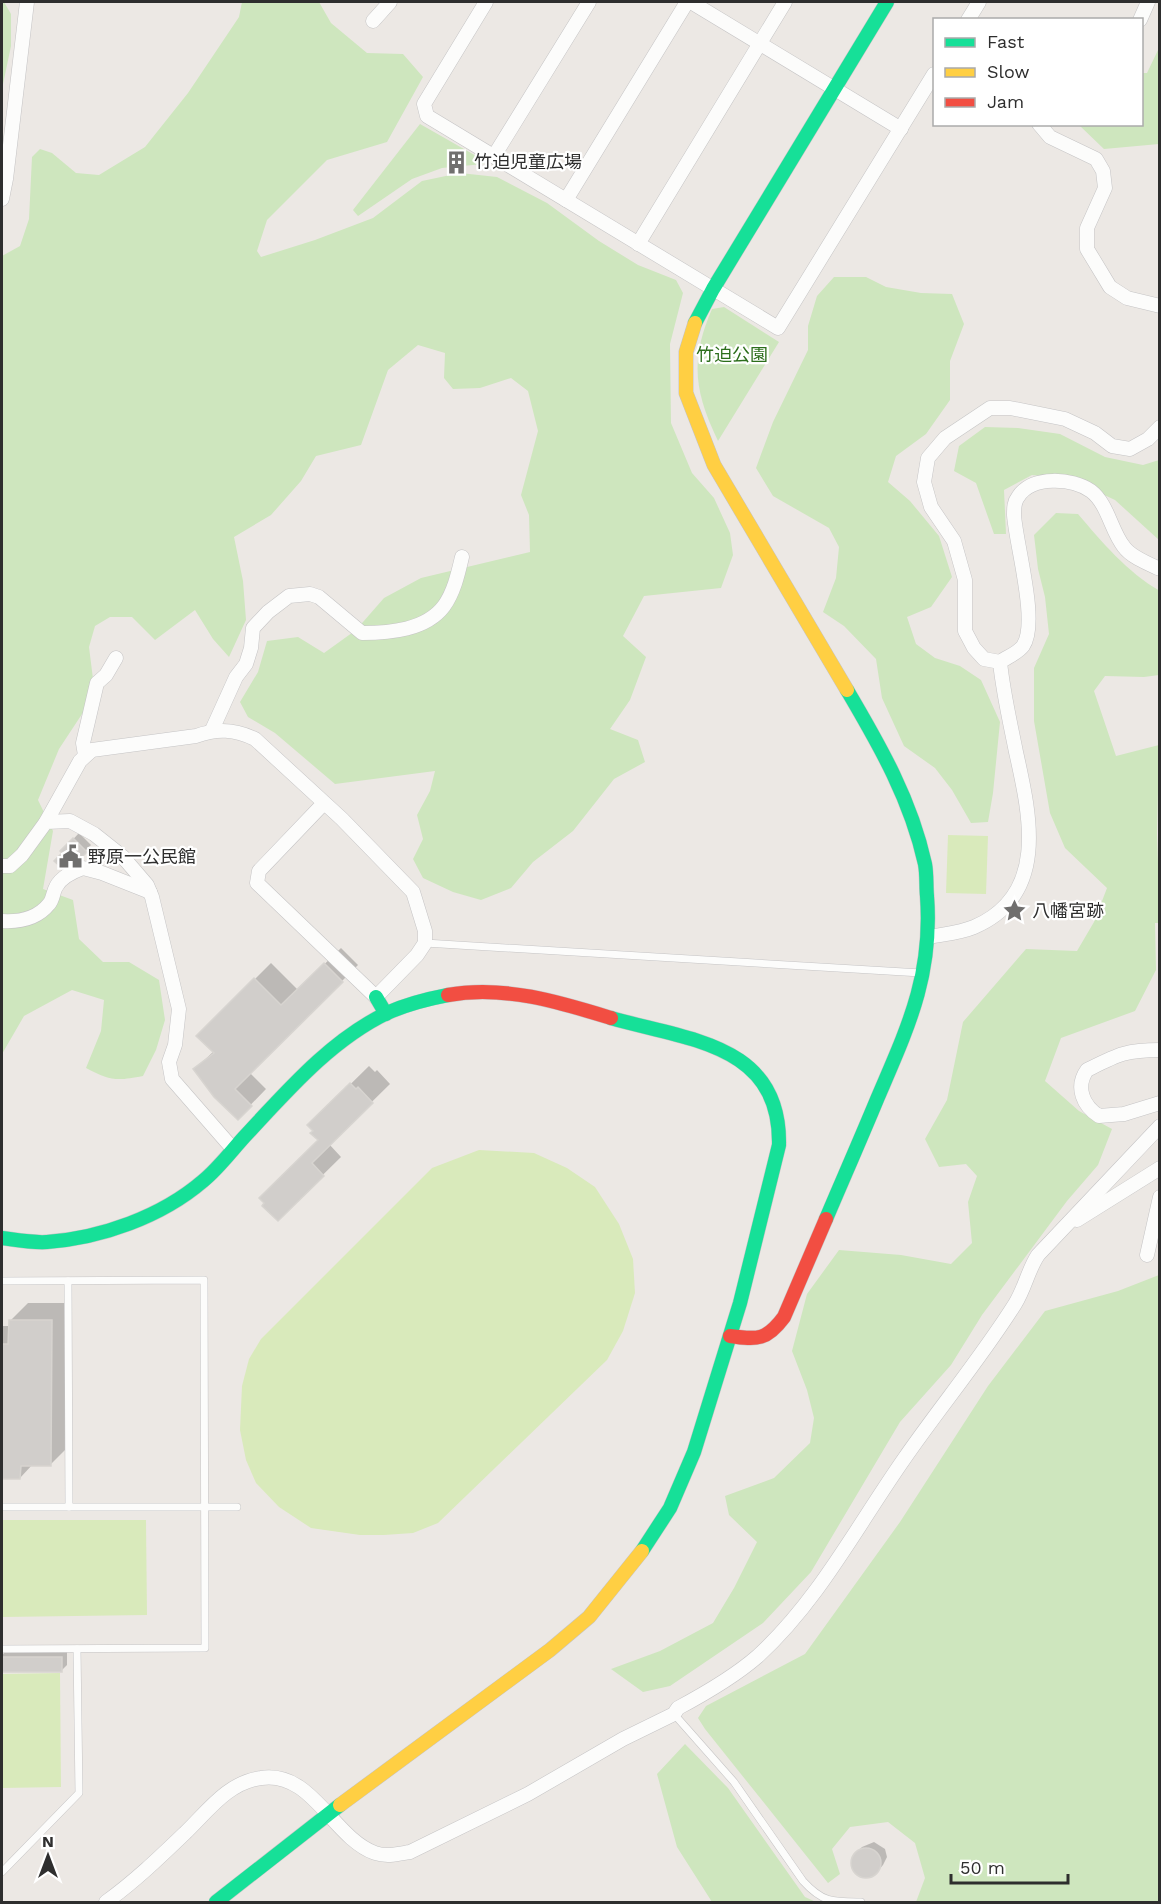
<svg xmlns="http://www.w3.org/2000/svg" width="1161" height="1904" font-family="'Work Sans','Noto Sans JP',sans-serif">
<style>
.green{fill:#cee6be}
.pitch{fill:#d9eabb}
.shadow{fill:#0003}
.building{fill:#d1cecb;stroke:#d7d4d0;stroke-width:1.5}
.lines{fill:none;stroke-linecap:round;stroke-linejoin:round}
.lane-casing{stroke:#c5c4c5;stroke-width:8}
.street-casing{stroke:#c5c4c5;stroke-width:15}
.fast-casing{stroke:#c5c4c5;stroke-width:15}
.slow-casing{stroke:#c5c4c5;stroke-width:15}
.jam-casing{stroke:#c5c4c5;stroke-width:15}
.lane{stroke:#fcfcfb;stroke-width:7}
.street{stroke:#fcfcfb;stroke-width:14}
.fast{stroke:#16e098;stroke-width:14}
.slow{stroke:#ffcf43;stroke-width:14}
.jam{stroke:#f24e42;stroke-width:14}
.labels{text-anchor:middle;stroke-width:4.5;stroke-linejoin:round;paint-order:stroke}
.poi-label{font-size:18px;fill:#2e2e2e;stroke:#fff;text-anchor:start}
.park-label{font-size:18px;fill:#2c6e1b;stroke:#fff}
</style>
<rect width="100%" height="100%" fill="#ece8e4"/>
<!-- green -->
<g class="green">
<path d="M2,2H4L11,14V46L2,89Z"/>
<path d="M242,2H319L331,23L367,53L403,54L423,77L387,142L327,160L267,220L257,251L261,257L315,240L373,218L422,181L460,173L497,177L547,203L599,241L638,265L676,280L683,293L670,344L671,423L692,473L714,498L730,533L733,555L721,588L644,596L623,636L646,657L630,700L610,729L638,740L645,762L614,779L573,831L533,862L511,888L481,900L453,892L423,878L413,859L423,839L417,815L430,791L435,771L335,784L275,733L248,717L240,702L258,672L267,641L298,637L324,653L356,630L384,598L421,578L530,552L529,515L521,495L538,431L528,391L511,378L480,388L453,389L444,378L445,353L418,345L388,370L361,445L316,456L301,481L271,515L234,537L243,581L246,620L229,657L213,639L195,610L155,640L132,617H110L95,626L89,647L93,679L84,711L59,749L38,800L53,831L43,889L73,900L79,939L103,962H129L159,980L165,1020L156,1050L143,1076C117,1081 110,1081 86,1068L101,1031L104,1000L72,990L24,1016L2,1054V256L20,246L29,219L32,157L40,149L52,153L76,173L99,175L145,147L188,93L239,17Z"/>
<path d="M1159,48V144L1104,149L1079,125L1142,124V73H1147Z"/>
<path d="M420,124L485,161L483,164L442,168L412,179L358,216L353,210Z"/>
<path d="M834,277H866L886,287L921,293L952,294L964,324L950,361V400L926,434L896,456L888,482L910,501L939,536L952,577L931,607L907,617L916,644L935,658L960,666L981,680L1000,722L993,793L988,822L971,823L952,790L935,768L904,746L882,698L876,659L844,626L823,612L836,578L839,547L829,528L773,496L756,468L773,422L808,350V326L817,296Z"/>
<path d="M724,307L779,342L718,441C694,391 690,360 712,309Z"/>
<path d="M985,427L1018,428L1060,434L1105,457L1143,465L1159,460V540L1115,500L1070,479L1032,475L1004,490L1006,534H994L976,483L954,471L959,446Z"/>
<path d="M1056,513L1078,514C1102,542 1127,572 1160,591L1159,675L1144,677L1105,676L1094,691L1116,756L1159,745L1157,834L1160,923H1155L1156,970L1135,1011L1061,1038L1045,1081L1079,1111L1112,1129L1098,1165L1067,1201L982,1315L951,1365L900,1422L811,1572L763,1623L670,1686L643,1692L611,1669L660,1651L713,1623L734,1588L757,1542L729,1515L725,1496L774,1478L810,1443L814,1418L807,1390L792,1351L807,1294L839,1250L901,1255L951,1264L972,1243L968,1202L977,1176L966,1164L939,1167L925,1139L947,1100L963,1022L1026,949L1077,951L1094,922L1107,888L1065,848L1050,813L1034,721V668L1049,634L1045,597L1038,569L1034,535Z"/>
<path d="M1159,1275V1902H916L925,1878L915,1843L888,1822L850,1827L832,1849L840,1874L828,1883L705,1729L698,1718L706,1706L805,1654L900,1522L988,1386L1045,1311L1118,1291Z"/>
<path d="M685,1744L728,1788L805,1897L816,1902H712L677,1847L657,1774Z"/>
</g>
<!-- pitch -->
<g class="pitch">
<path d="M948,835L988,836L986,894L946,893Z"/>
<path d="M479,1150L534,1153L567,1168L595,1187L619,1224L633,1259L635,1293L623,1331L607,1360L438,1523L413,1533L384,1535H360L311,1528L279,1507L256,1483L246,1460L240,1430L242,1386L249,1359L261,1339L432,1168Z"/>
<path d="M2,1520H146L147,1615L2,1617Z"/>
<path d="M60,1673L61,1787L2,1788V1674Z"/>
</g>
<!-- shadow -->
<g class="shadow">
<path d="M79,833L91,845L78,859L62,851Z"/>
<path d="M341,948L358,965L250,1073L266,1089L238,1118L195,1069L214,1051L198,1036L271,963L298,990Z"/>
<path d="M369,1066L375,1072L377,1070L390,1084L329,1144L341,1157L278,1219L319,1140L309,1125Z"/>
<path d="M28,1303H69V1446L50,1465L33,1464L20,1478H2V1326H10V1321Z"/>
<path d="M5,1652H67V1665L61,1671H2V1655Z"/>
<path d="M874,1842L885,1849L887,1857L883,1865L877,1872L865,1876L857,1873L852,1862L855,1854L862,1847Z"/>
</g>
<!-- building -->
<g class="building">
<path d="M73,838L87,852L79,860L62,868L54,861L62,853L60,851Z"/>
<path d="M324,963L343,982L235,1089L252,1106L238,1120L214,1097L193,1069L214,1053L196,1036L254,978L281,1005Z"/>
<path d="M350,1083L356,1089L358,1087L373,1103L312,1163L324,1176L278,1221L262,1206L264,1203L259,1198L318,1140L310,1133L313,1131L307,1125Z"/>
<path d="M9,1320H52L51,1466H21L20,1479H2V1344H8Z"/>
<rect x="2" y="1657" width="60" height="15"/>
<circle cx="866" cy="1863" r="15"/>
</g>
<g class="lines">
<defs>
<g id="lane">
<path d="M425,943L921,973"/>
<path d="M2,1281L204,1280L205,1648L2,1649"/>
<path d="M68,1281L69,1507"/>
<path d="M2,1507H237"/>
<path d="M674,1714L734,1782L803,1881C823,1903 833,1902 861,1902"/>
<path d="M2,1872L79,1793L77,1649"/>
</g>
<g id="street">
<path d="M486,2L424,104L427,116L778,328L934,74"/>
<path d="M691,2L901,129"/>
<path d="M968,20L979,2"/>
<path d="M1140,20L1148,2"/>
<path d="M373,21L390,2"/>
<path d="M1039,124L1050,137L1096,159L1103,171L1105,188L1087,228V249L1110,287L1127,298L1160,306"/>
<path d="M494,156L589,2"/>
<path d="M2,199L6,179L27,2"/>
<path d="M566,200L687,2"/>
<path d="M638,244L785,2"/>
<path d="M1160,427L1148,439L1130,449L1112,446L1095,433L1065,419L1010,408H990L945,438L928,458L924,482L931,507L954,541L965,580V631L974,648L984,659L1000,662C1007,657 1018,653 1023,646C1039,623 1016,545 1014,515C1014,508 1014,502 1018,497C1032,475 1072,478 1091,491C1108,504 1111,531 1124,547C1131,557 1149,564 1160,569"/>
<path d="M212,730L236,677L246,664L251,648L253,628L268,612L289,596L310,594L319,597L362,633C390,633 426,630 444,606C454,592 458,574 462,557"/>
<path d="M85,755L83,743L97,683L106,675L116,658"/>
<path d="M46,822L80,761L92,750L196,736C217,728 235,729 255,739L342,819L413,892L425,931V943L417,955L376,997L257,883L259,871L324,803"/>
<path d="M2,866H10L22,855L46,822L70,821L94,834L123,857L147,885L152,897L179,1009L175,1045L169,1062L172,1079L233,1149"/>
<path d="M2,921C19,922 37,919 49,904C53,900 53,892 56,887C61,877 72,872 83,868L102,873L150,892"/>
<path d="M929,937C943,934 960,933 974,927C1049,895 1030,815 1016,752C1010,722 1003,692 1000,662"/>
<path d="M1160,1050C1125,1050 1117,1055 1087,1070C1075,1087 1083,1106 1099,1116L1124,1114L1160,1103"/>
<path d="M1077,1220L1160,1168"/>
<path d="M1147,1255L1160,1197"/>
<path d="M106,1902C134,1882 160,1857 185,1833C207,1812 228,1782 261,1778C312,1770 333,1838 375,1853C387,1857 398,1854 410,1852L528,1794L623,1739L674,1714L678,1708C706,1693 734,1677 758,1656C819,1600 857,1526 904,1459C940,1407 981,1358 1015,1304C1025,1288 1028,1270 1038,1255L1160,1126"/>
</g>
<g id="fast">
<path d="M695,323L713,289L887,2"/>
<path d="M376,997L386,1014"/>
<path d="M611,1018C687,1040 781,1043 779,1145L740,1303L694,1452L670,1508L642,1551"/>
<path d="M826,1219C843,1179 861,1138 878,1097C908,1027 933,975 927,896C926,886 927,875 925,864C911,800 880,746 847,690"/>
<path d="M2,1238C17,1240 32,1243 47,1242C101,1238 161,1217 203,1181C219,1168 232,1150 246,1135C288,1090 331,1040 387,1013C407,1004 427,999 448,995"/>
<path d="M216,1902L340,1805"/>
</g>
<g id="slow">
<path d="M695,323L686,352V393L714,465L847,690"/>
<path d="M340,1805L550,1650L589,1617L642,1551"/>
</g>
<g id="jam">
<path d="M448,995C504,985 559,1002 611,1018"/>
<path d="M730,1336C758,1340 767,1340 784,1317L826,1219"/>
</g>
</defs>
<!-- lane casing -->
<use href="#lane" class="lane-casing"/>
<!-- street casing -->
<use href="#street" class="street-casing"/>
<!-- fast casing -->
<use href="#fast" class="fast-casing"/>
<!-- slow casing -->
<use href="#slow" class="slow-casing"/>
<!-- jam casing -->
<use href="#jam" class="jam-casing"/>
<!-- lane -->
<use href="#lane" class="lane"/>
<!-- street -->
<use href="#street" class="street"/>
<!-- fast -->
<use href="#fast" class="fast"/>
<!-- slow -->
<use href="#slow" class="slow"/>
<!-- jam -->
<use href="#jam" class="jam"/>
</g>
<!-- icons -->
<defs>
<symbol id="building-bare" viewBox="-9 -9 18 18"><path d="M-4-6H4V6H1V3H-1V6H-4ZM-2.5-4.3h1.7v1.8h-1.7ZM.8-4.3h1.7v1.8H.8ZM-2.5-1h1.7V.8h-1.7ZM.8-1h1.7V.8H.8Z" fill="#706f6e" stroke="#fff" stroke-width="2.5" paint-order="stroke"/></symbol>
<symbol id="civic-bare" viewBox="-9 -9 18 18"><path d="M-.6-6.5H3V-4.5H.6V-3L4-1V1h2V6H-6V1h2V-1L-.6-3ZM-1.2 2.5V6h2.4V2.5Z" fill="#706f6e" stroke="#fff" stroke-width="2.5" paint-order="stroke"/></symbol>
<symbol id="sight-bare" viewBox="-9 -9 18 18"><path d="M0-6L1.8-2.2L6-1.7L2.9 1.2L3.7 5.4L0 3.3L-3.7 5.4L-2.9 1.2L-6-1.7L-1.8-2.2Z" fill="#706f6e" stroke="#fff" stroke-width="2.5" paint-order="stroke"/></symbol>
</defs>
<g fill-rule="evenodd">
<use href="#building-bare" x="440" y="146" width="33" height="33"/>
<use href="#civic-bare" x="54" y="840" width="33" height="33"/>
<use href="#sight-bare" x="998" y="894" width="33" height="33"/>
</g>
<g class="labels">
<!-- poi labels -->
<g class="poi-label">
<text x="474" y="168">竹迫児童広場</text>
<text x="88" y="863">野原一公民館</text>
<text x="1032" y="917">八幡宮跡</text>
</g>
<!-- park labels -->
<g class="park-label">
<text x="732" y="361">竹迫公園</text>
</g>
</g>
<!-- border -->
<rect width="1161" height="1904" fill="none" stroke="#2e2e2e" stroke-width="6"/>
<!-- legend -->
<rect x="933" y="18" width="210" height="108" fill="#ffffff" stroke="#ababab" stroke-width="1.5"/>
<rect x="945" y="38" width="30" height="9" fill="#16e098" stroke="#ababab" stroke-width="1.5"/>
<text x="987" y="48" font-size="18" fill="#2e2e2e">Fast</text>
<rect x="945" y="68" width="30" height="9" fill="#ffcf43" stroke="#ababab" stroke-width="1.5"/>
<text x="987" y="78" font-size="18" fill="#2e2e2e">Slow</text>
<rect x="945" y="98" width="30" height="9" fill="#f24e42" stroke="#ababab" stroke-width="1.5"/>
<text x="987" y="108" font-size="18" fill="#2e2e2e">Jam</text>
<!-- north arrow -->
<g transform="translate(48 1856)" stroke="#ffffff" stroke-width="4.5" paint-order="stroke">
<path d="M0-4.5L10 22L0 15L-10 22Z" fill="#2e2e2e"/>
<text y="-9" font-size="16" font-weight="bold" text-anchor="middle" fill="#2e2e2e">N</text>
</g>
<!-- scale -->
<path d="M951 1874v9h117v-9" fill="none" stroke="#2e2e2e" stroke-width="3"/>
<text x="960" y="1874" font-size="18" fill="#2e2e2e" stroke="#ffffff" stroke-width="4.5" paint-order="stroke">50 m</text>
</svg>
